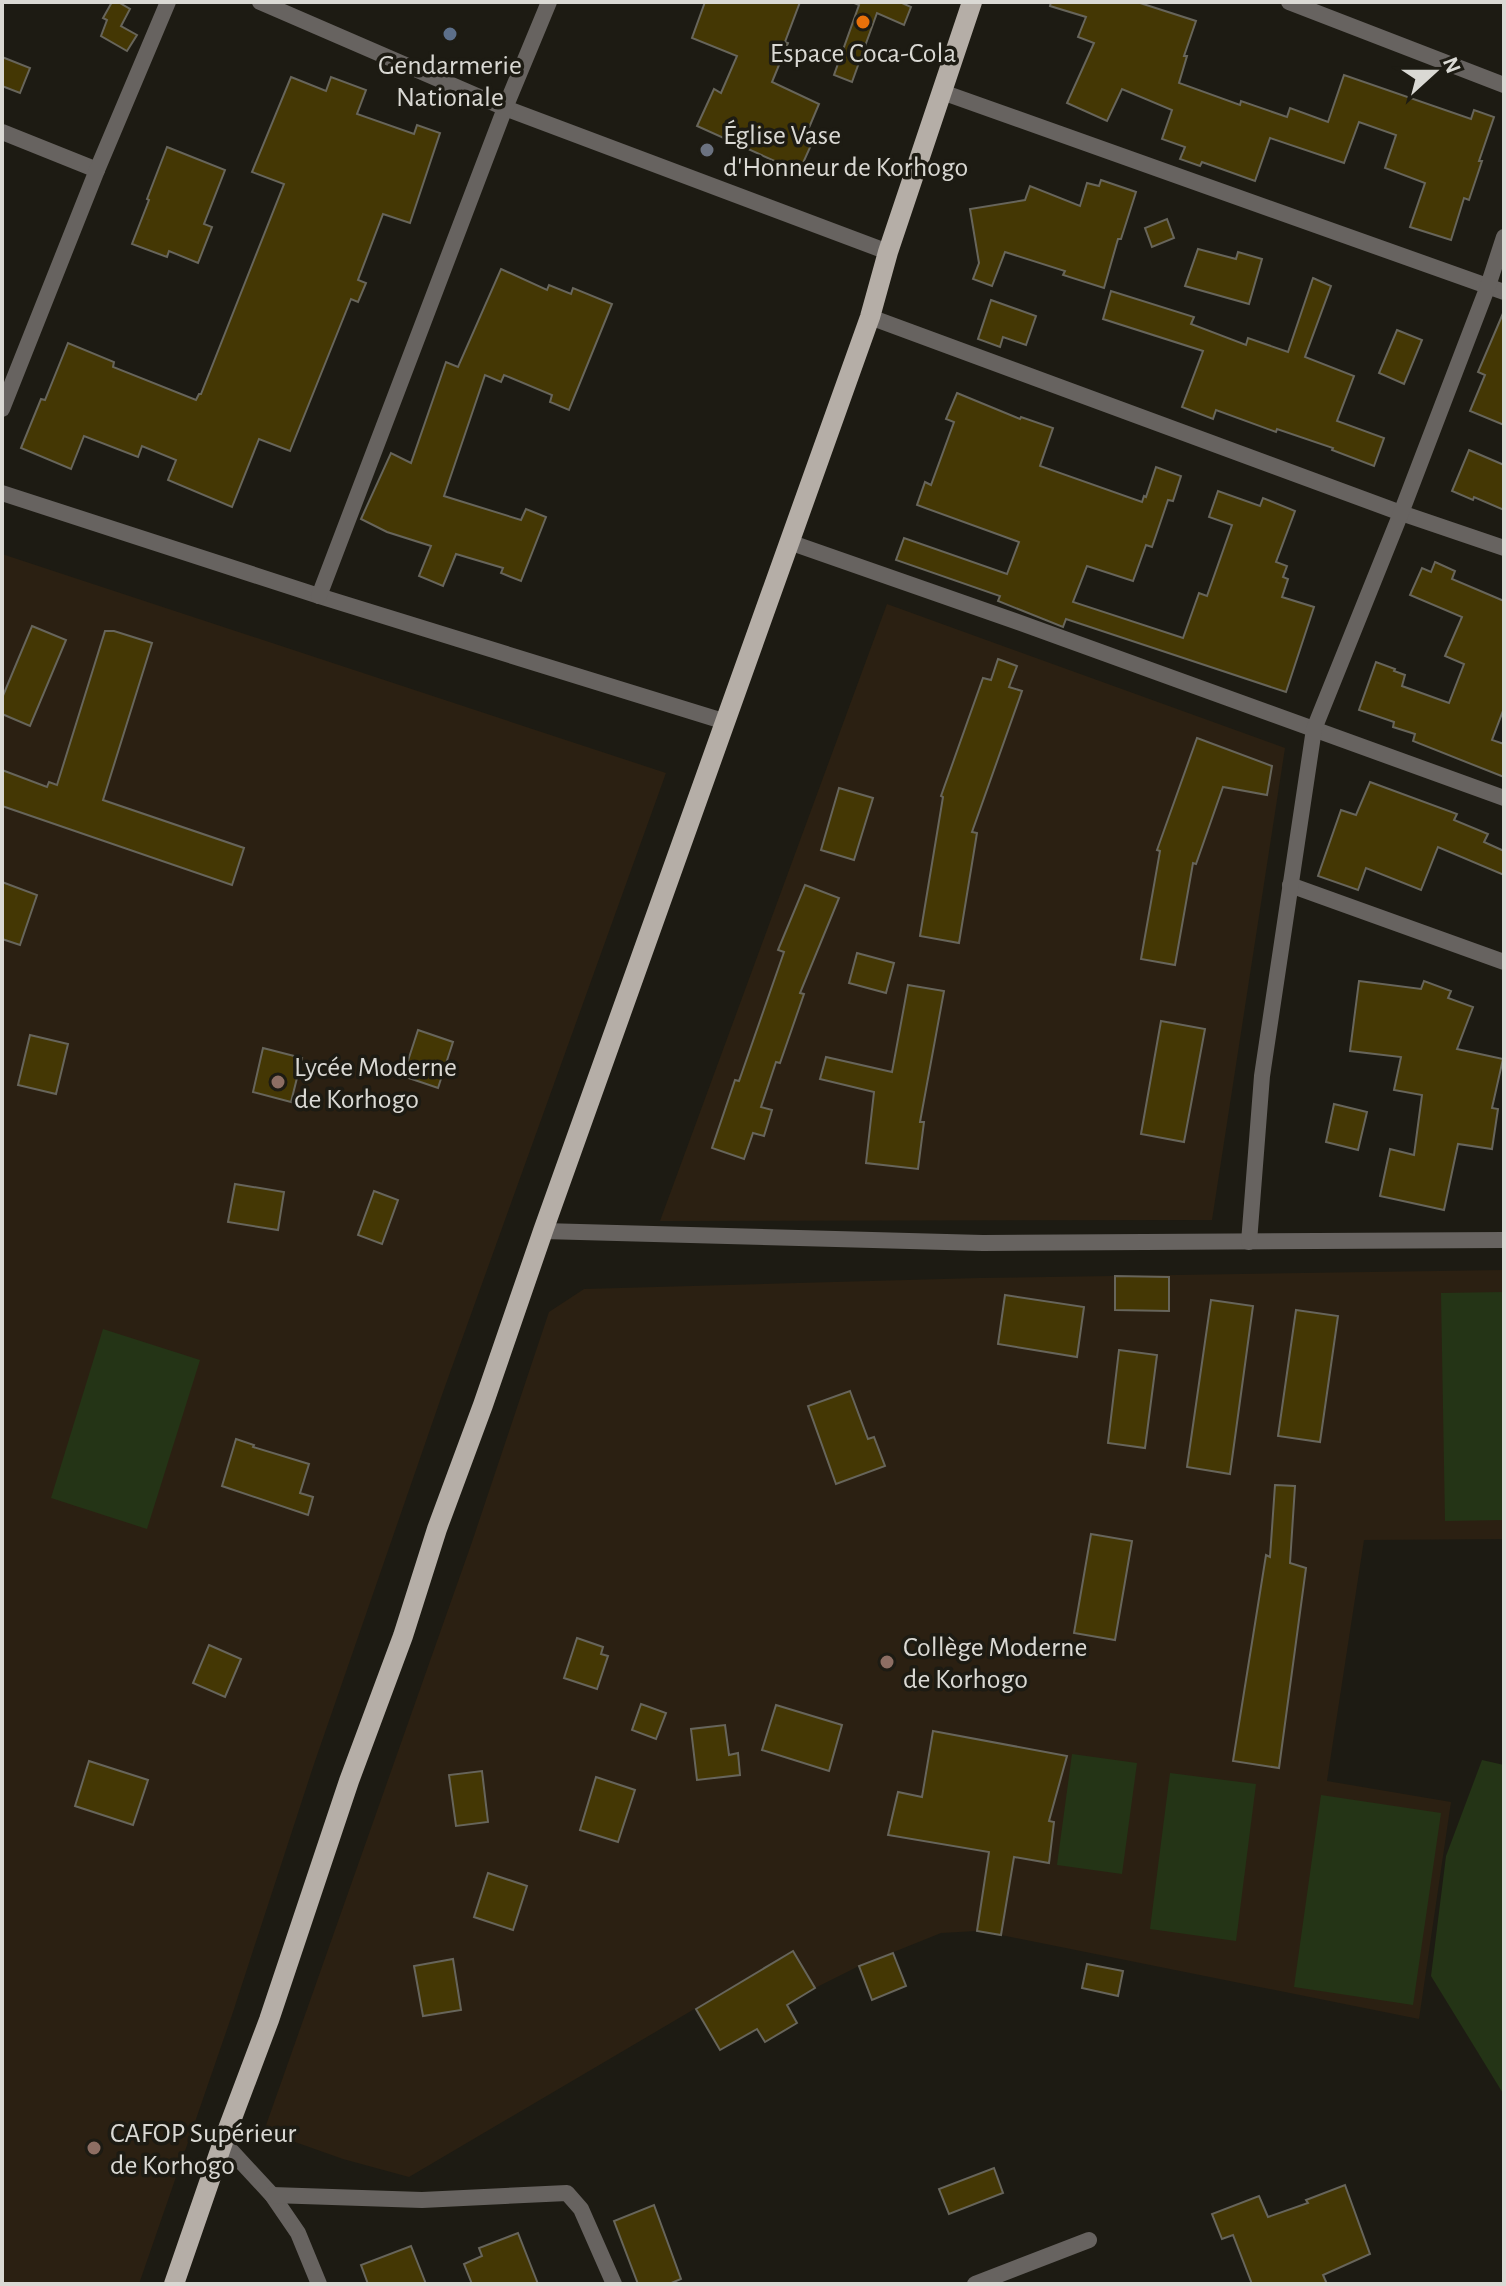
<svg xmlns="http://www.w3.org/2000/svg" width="1506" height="2286" font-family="'Alegreya Sans',sans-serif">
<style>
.education{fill:#2b2012}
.green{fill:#243416}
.building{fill:#443704;stroke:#67655b;stroke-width:2}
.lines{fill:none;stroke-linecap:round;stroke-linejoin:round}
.minor{stroke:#676360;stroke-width:16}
.primary{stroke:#b5aea7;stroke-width:20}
.food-dot{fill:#e8710a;stroke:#1d1b13;stroke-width:3}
.service-dot{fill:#5c6f8a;stroke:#1d1b13;stroke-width:3}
.worship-dot{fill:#6b7280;stroke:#1d1b13;stroke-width:3}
.education-dot{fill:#8d6e63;stroke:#1d1b13;stroke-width:3}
.labels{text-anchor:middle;stroke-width:7;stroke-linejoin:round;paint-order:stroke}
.poi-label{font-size:28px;fill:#dad9d4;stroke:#1d1b13;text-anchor:start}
</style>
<rect width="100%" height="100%" fill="#1d1b13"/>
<!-- education -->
<g class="education">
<path d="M2,554L666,773L443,1392L313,1767L233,2012L139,2284H2Z"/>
<path d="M887,604L1285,748L1212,1220L660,1221Z"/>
<path d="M1504,1270V1539L1364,1540L1327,1781L1451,1802L1419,2019L1001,1935L977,1931L941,1933L859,1966L815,1988L793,1951L409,2177L343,2159L264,2131L472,1542L549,1312L584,1289L979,1278Z"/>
</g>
<!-- green -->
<g class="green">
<path d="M1504,1292V1520L1445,1521L1441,1293Z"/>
<path d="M103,1329L200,1360L147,1529L51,1498Z"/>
<path d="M1072,1754L1137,1763L1122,1874L1057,1865Z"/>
<path d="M1482,1760L1504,1765V2095L1431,1976L1446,1856Z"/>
<path d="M1170,1773L1256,1784L1236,1941L1150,1929Z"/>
<path d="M1321,1795L1441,1813L1413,2005L1294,1987Z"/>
</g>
<!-- building -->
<g class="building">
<path d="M112,2H118L130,9L121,26L137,35L127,51L101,36L107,20L103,18Z"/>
<path d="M705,2H800L785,42L788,43L772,82L819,104L808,130L816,134L799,172L697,126L714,89L721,93L737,56L692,38Z"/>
<path d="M852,2H900L911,7L904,25L877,13L852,82L834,75L859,5Z"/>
<path d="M1051,2H1137L1196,21L1184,56H1187L1179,83L1240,105L1241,101L1287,117L1290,108L1328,122L1344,75L1471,119L1474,110L1494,117L1479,161H1482L1469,200L1464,198L1451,240L1410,227L1425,183L1385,168L1396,135L1359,122L1344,163L1270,138L1255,181L1202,162L1200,166L1180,159L1185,147L1162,139L1172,110L1122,89L1107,121L1067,103L1094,43L1078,37L1086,17L1050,6Z"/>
<path d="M2,57L30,68L20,93L2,86Z"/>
<path d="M291,77L326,91L331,77L366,90L357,114L414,134L417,125L440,133L410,223L383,214L358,280L366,283L358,302L351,299L290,451L259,439L232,507L168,480L176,460L142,446L138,457L84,436L71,469L21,448L41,399L45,400L68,343L114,362L113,367L196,400L199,394H201L284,184L252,172Z"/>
<path d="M167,147L225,170L204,224L212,227L198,263L169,251L167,257L132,244L149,200L147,199Z"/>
<path d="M1101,180L1136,192L1121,239H1118L1104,288L1063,275L1065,271L1005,252L992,286L973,279L979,263L970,209L1025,200L1030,186L1080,206L1087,183L1099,186Z"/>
<path d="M1167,219L1174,238L1152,247L1145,228Z"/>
<path d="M1198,249L1236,259L1238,252L1262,259L1249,304L1185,286Z"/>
<path d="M501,269L547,290L549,285L571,294L573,288L612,304L569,410L550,402L552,395L504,375L501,382L485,375L444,496L521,520L526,509L546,517L521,581L501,573L503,568L456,554L443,586L419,576L431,546L387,532L361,519L391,453L411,463L446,362L458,367Z"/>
<path d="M1313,278L1331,286L1305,357L1354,376L1337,421L1384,438L1374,466L1332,450L1333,448L1277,429L1276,432L1216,410L1213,419L1182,407L1203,351L1103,319L1111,291L1194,317L1191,324L1246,345L1248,338L1288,352Z"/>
<path d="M991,300L1036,316L1026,345L1003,337L1000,347L978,339Z"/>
<path d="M1504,311V425L1470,411L1485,375L1478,372Z"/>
<path d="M1397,330L1422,340L1404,384L1379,373Z"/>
<path d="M957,393L1020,419L1021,417L1053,428L1040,466L1142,502L1144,496L1146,497L1156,467L1181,476L1173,501L1168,500L1152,547L1146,545L1133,581L1087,566L1073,602L1183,638L1199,593L1207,596L1232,525L1209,517L1218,491L1260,506L1263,498L1295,511L1276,562L1287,566L1283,577L1288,579L1282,597L1314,607L1286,692L1066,619L1063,627L998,601L1000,596L896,560L904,538L1007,574L1019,542L917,505L925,482L931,485L954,422L946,419Z"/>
<path d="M1469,450L1504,465V510L1474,497L1473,500L1452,491Z"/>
<path d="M1435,562L1455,571L1452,579L1504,601V708L1492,740L1504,744V777L1413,741L1415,734L1393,727L1394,722L1359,710L1376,662L1395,669L1394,671L1405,675L1402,686L1449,703L1464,664L1445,656L1462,617L1410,595L1422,568L1431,572Z"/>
<path d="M32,626L66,640L30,726L2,714V698Z"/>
<path d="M105,631H114L152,643L103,800L244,848L232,885L2,806V770L47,787L49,782L57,785Z"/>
<path d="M998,659L1017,666L1009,687L1022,691L972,832L977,833L959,943L920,936L943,797L941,796L983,678L991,680Z"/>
<path d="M1197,738L1272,766L1267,795L1223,787L1196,864L1193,863L1175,965L1141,959L1160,851L1157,850Z"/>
<path d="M1370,782L1457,814L1454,820L1488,834L1484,842L1504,851V875L1438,847L1421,890L1366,868L1358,890L1318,876L1341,810L1356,815Z"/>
<path d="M839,788L873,798L854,860L821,850Z"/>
<path d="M2,882L37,895L20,945L2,939Z"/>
<path d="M805,885L839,898L800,993L804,994L780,1063L776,1062L761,1107L772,1110L764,1136L753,1133L744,1159L712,1148L735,1080L739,1081L784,952L778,950Z"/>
<path d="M857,953L894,963L886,993L849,983Z"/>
<path d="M1359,981L1421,989L1424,981L1451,991L1448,998L1473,1007L1457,1049L1503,1059L1492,1108L1498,1109L1492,1149L1458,1144L1444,1210L1380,1196L1390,1149L1414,1155L1422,1095L1394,1090L1401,1057L1350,1051Z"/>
<path d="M908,985L944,991L920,1122H924L918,1169L866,1163L874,1092L820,1079L826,1057L892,1072Z"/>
<path d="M1161,1021L1205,1029L1184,1142L1141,1134Z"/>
<path d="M418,1030L453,1042L438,1088L403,1076Z"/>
<path d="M30,1035L68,1044L56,1094L18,1085Z"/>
<path d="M263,1048L302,1058L291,1102L253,1092Z"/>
<path d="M1334,1104L1367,1112L1358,1150L1326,1142Z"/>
<path d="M235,1184L284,1192L278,1230L228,1222Z"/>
<path d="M374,1191L398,1200L382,1244L358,1235Z"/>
<path d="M1115,1276L1169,1277V1311L1115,1310Z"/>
<path d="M1005,1295L1084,1307L1077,1357L998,1344Z"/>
<path d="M1211,1300L1253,1306L1230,1474L1187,1467Z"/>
<path d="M1296,1310L1338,1316L1320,1442L1278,1436Z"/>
<path d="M1119,1350L1157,1355L1145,1448L1108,1443Z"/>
<path d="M850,1391L868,1439L874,1437L885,1466L836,1484L808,1406Z"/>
<path d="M236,1439L254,1445L253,1447L309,1464L300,1493L313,1497L308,1515L222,1486Z"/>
<path d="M1275,1485L1295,1486L1290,1563L1306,1568L1279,1768L1233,1761L1266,1555L1270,1557Z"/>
<path d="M1091,1534L1132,1541L1115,1640L1074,1633Z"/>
<path d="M577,1638L603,1647L601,1654L608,1656L597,1689L564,1678Z"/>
<path d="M209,1645L241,1659L225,1697L193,1683Z"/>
<path d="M641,1704L666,1713L656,1739L632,1730Z"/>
<path d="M776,1705L842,1725L829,1771L762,1750Z"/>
<path d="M725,1725L729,1755L738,1753L740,1775L697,1780L691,1729Z"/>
<path d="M933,1731L1067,1756L1049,1821L1054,1822L1049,1863L1014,1857L1001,1935L977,1931L989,1852L888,1835L898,1792L922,1797Z"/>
<path d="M89,1761L148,1780L133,1825L75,1806Z"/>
<path d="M482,1771L488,1822L456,1826L449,1775Z"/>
<path d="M596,1777L635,1790L618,1842L580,1830Z"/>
<path d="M488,1873L527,1886L513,1930L474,1917Z"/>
<path d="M793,1951L815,1988L787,2005L797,2023L765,2042L757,2029L720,2050L696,2009Z"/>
<path d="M893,1953L906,1986L872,2000L859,1966Z"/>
<path d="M453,1959L461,2010L423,2016L414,1966Z"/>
<path d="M1087,1964L1123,1971L1118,1996L1082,1988Z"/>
<path d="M994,2168L1003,2193L949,2214L939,2189Z"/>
<path d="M1345,2185L1370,2254L1323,2275L1327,2284H1252L1233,2235L1222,2239L1212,2214L1259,2196L1268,2217L1308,2203L1306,2200Z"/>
<path d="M654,2205L681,2279L669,2284H638L614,2221Z"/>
<path d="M518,2233L538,2284H472L464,2264L482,2256L479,2248Z"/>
<path d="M411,2246L426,2284H368L361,2265Z"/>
</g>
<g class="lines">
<!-- minor -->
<g class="minor">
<path d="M260,2L505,108L888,252"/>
<path d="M1289,2L1504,85"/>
<path d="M942,92L1504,292"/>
<path d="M2,132L97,170"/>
<path d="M870,317L1401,513L1504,548"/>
<path d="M2,409L97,170L168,2"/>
<path d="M2,493L319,596L726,722"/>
<path d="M789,542L1015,621L1504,798"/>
<path d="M319,596L505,108L549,2"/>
<path d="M1290,885L1504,962"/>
<path d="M543,1231L983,1243L1504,1240"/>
<path d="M1249,1242L1262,1076L1314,729L1401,513L1488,286L1504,237"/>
<path d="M223,2142L272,2195L298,2233L319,2284"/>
<path d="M272,2195L422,2200L567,2193L581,2209L614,2284"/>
<path d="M975,2284L1089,2240"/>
</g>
<!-- primary -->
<path class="primary" d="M174,2284L223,2142L269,2020L349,1781L403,1636L437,1529L483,1405L543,1231L870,317L888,252L972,2"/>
</g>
<!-- markers -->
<circle class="food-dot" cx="863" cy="22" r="8"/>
<circle class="service-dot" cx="450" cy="34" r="8"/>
<circle class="worship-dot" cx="707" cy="150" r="8"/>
<g class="education-dot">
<circle cx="278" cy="1082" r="8"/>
<circle cx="887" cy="1662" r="8"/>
<circle cx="94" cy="2148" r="8"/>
</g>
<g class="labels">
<!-- poi labels -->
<g class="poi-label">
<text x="863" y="62" text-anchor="middle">Espace Coca-Cola</text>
<text x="450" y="74" text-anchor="middle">Gendarmerie<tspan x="450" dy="32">Nationale</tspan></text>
<text x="723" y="144">Église Vase<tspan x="723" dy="32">d'Honneur de Korhogo</tspan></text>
<text x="294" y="1076">Lycée Moderne<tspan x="294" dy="32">de Korhogo</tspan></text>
<text x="903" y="1656">Collège Moderne<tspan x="903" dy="32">de Korhogo</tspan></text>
<text x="110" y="2142">CAFOP Supérieur<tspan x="110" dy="32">de Korhogo</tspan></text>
</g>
</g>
<!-- border -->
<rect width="1506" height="2286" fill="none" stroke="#dad9d4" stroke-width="8"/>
<!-- north arrow -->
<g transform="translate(1434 72) rotate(69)" stroke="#1d1b13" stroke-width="6" paint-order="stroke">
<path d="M0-6L14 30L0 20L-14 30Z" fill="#dad9d4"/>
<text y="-12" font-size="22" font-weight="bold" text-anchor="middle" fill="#dad9d4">N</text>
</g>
</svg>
